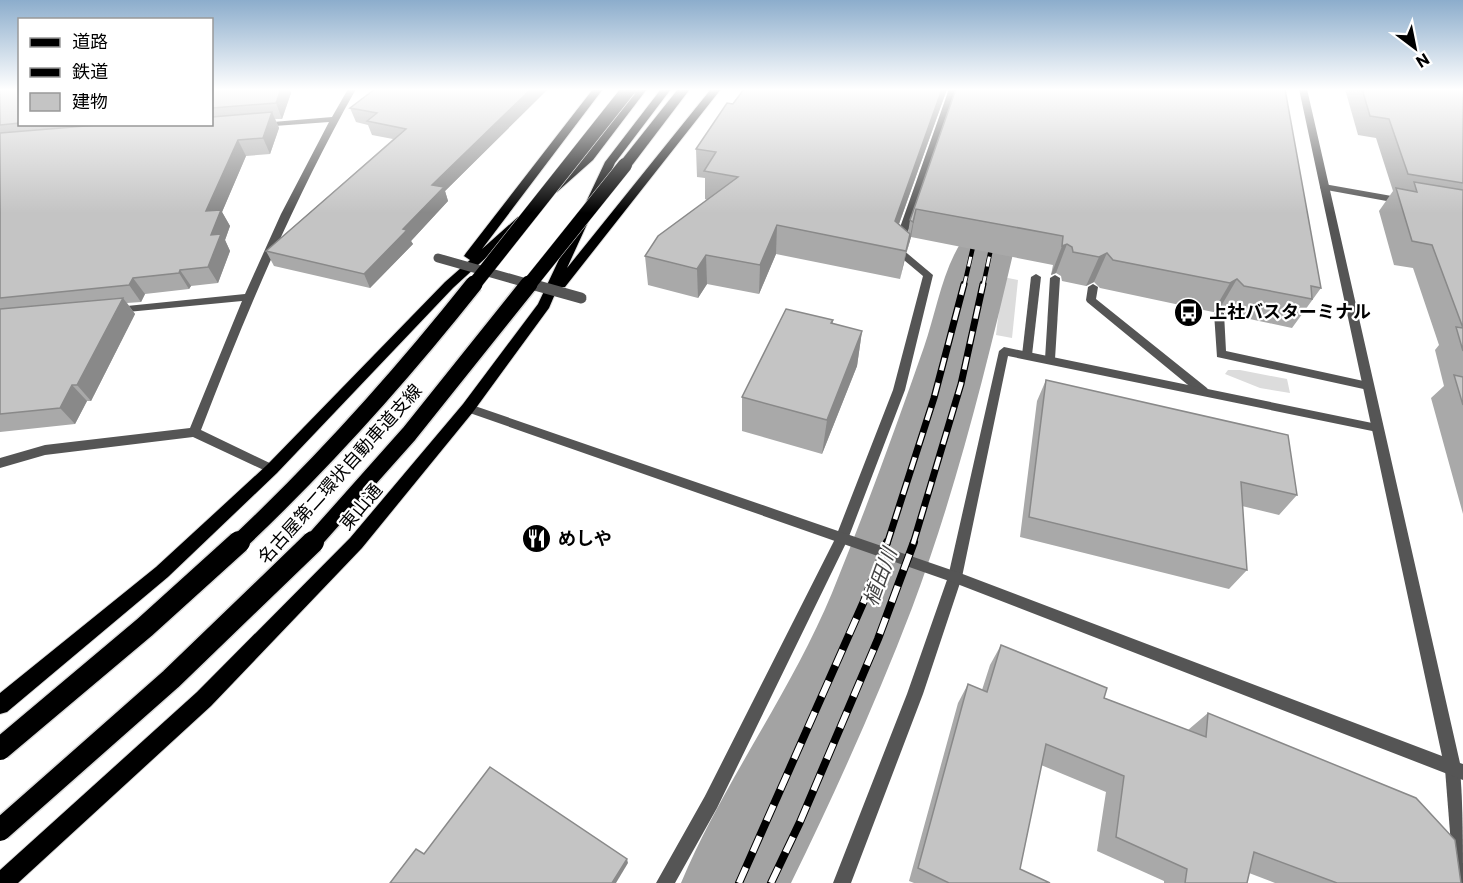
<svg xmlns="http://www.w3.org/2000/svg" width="1463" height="883" font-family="Commissioner,'Noto Sans JP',sans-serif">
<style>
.green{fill:#dcdcdc}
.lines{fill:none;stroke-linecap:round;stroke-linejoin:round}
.river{fill:#a3a3a3;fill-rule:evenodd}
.primary-casing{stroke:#dbdbdb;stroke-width:2}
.motorway-casing{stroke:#dbdbdb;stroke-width:2}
.service{fill:#555;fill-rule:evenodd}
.minor{fill:#555;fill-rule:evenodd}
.tertiary{fill:#555;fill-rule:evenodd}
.primary{fill:#000;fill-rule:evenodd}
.motorway{fill:#000;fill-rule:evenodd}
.rail-far2-casing{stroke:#000;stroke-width:4.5}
.rail-far1-casing{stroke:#000;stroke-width:7}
.rail-casing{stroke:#000;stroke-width:8}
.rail-far2{stroke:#fff;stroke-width:3;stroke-dasharray:10;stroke-linecap:butt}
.rail-far1{stroke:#fff;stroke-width:4.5;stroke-dasharray:13;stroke-linecap:butt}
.rail{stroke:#fff;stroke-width:6;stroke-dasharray:17;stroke-linecap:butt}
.motorway-bridge-far2-casing{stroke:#dbdbdb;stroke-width:15;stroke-linecap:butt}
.motorway-bridge-far1-casing{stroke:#dbdbdb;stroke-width:20;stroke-linecap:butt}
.motorway-bridge-casing{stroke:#dbdbdb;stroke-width:25;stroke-linecap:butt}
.pedestrian-bridge-far1{stroke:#555;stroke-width:9}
.pedestrian-bridge{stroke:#555;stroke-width:11}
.motorway-bridge-far2{stroke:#000;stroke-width:14}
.motorway-bridge-far1{stroke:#000;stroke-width:17}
.motorway-bridge{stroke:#000;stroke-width:22}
.wall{fill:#a9a9a9}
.shaded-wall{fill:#898989}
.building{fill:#c4c4c4;stroke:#898989;stroke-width:1.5}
.labels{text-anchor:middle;stroke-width:4.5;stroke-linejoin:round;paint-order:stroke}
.poi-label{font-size:18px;font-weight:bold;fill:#000;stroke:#fff;text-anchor:start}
.street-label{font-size:18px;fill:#000;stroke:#fff}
.water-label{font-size:20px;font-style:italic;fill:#444;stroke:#fff}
</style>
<rect width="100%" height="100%" fill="#fff"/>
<!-- green -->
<g class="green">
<path d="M1003,277L1018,280L1012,338L996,335Z"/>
<path d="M1228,370H1240L1287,379L1290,393L1260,388L1225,374Z"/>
</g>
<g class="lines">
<!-- river -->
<path class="river" d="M983,236L1004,241L1013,254C985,373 955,494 912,608C876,702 835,793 791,883H681C723,783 790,694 832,593C865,512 895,430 924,347C936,313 942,271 962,241Z"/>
<defs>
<g id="primary">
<path d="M593,89H603L482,249L518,217H526V221L453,288L277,473L168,577L7,712L0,714V693L156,567L267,465L445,282L470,260L464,256L466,253Z"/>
<path d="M637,89H647L593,160L557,192H549V188L585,156Z"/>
<path d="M661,89H671L615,163L567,268L711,89H721L565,287H558L549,308L473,412L362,548L211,706L18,883H0V870L197,692L350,538L463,404L538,304L605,162Z"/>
</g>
<path id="motorway" d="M678,89H690L630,168H620L619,165L620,162Z"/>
</defs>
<!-- primary casing -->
<use href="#primary" class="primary-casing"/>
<!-- motorway casing -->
<use href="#motorway" class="motorway-casing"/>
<!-- service -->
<g class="service">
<path d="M1036,274L1041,277L1032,355L1027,359L1022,355L1031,277Z"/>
<path d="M1055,275L1060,278L1055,359L1050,363L1045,359L1050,278Z"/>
<path d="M1093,284L1098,287L1096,299L1207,388L1209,391L1207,394H1199L1087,302L1086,300L1088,287Z"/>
<path d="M1219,310L1224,313L1226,351L1368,382L1374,386L1368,390L1217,357L1214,313Z"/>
</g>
<!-- minor -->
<g class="minor">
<path d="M348,89H356C294,199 246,313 201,430L276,466L278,469L276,472H268L193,437L45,455L0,468V458L45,445L190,428L242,301L117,313L112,310L117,307L245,294L281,214L329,122L261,127L257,125L261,123L332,117Z"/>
<path d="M949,89H957L902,249L933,275L905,390L848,539L717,808L675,883H656L705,796L835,539L893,390L923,276L892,250Z"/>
<path d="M1324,184L1403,198L1408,201L1403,204L1321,189L1320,187Z"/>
<path d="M1004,347L1377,424L1383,428L1377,432L1008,356L962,577L923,694L851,883H833L907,694L948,577L999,351Z"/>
<path d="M1453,761L1459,763C1463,786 1463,855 1463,883H1454L1445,769L1447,763Z"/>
</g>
<!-- tertiary -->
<path class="tertiary" d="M1299,89H1307L1460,763L1463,764V780L952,582L464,411L462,408L464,405H472L960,573L1442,756Z"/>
<!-- primary -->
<use href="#primary" class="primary"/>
<!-- motorway -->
<use href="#motorway" class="motorway"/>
<defs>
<g id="rail-far2">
<path d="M964,286L976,234"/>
<path d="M983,286L994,235"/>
</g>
<g id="rail-far1">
<path d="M887,544L934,398L964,284"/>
<path d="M913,544L961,384L983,284"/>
</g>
<g id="rail">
<path d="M739,883L864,601L887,542"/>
<path d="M771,883L800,822L878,639L914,542"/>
</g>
</defs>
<!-- rail-far2 casing -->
<use href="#rail-far2" class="rail-far2-casing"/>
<!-- rail-far1 casing -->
<use href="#rail-far1" class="rail-far1-casing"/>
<!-- rail casing -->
<use href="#rail" class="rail-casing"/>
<!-- rail-far2 -->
<use href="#rail-far2" class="rail-far2"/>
<!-- rail-far1 -->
<use href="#rail-far1" class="rail-far1"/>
<!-- rail -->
<use href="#rail" class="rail"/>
<defs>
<g id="motorway-bridge-far2">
<path d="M473,286L629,89"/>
<path d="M528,286L625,165"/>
</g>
<g id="motorway-bridge-far1">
<path d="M237,544C323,463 401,376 474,284"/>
<path d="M311,544L409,434L529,284"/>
</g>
<g id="motorway-bridge">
<path d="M0,749L145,627L239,542"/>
<path d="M0,830L171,679L313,542"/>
</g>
</defs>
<!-- motorway-bridge-far2 casing -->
<use href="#motorway-bridge-far2" class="motorway-bridge-far2-casing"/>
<!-- motorway-bridge-far1 casing -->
<use href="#motorway-bridge-far1" class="motorway-bridge-far1-casing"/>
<!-- motorway-bridge casing -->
<use href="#motorway-bridge" class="motorway-bridge-casing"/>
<!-- pedestrian-bridge-far1 -->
<path class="pedestrian-bridge-far1" d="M438,258L537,286"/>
<!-- pedestrian-bridge -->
<path class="pedestrian-bridge" d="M531,284L581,298"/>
<!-- motorway-bridge-far2 -->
<use href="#motorway-bridge-far2" class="motorway-bridge-far2"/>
<!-- motorway-bridge-far1 -->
<use href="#motorway-bridge-far1" class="motorway-bridge-far1"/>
<!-- motorway-bridge -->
<use href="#motorway-bridge" class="motorway-bridge"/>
</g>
<!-- wall -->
<g class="wall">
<path d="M0,89H20V124H212V89H289L291,93L282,119H275L279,128L270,154L246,156L222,212L230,226L225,240L230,251L218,283L191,286L189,289L145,294L141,302L127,303L135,314L91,401H87L75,424L0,432Z"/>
<path d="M548,89L445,191L448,201L411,241L413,244L370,288L274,266L266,251L393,139L372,135L368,125L356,122L350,108Z"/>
<path d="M744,89H947L899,224L908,233L910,220L956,89L1321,288L1292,328L1226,314L1220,308L1213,312L1100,288L1094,282L1086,286L1062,281L1061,276L1056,273L1051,275L1053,265L911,237L907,251V250L900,279L776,254L759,294L707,284L698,298L648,285L645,256L707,200L705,199V178L697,177L696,149Z"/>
<path d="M1345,89H1463V514L1431,398L1444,386L1435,350L1439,345L1413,268L1394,265L1379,211L1393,191L1376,138L1358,135Z"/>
<path d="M833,320V324L862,331L857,366L822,454L742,431V397Z"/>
<path d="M1046,380L1297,495L1279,515L1242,506L1247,570L1229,589L1020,537L1037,401Z"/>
<path d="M1001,645L1104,698L1188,730L1208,713L1461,883H1275L1249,873L1247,883H1164V881L1097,851L1106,792L1041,765L1020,869L1050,883H914L909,881L958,703L968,684L982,690L990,665Z"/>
</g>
<!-- shaded-wall -->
<g class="shaded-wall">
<path d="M278,89H289L291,93L282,119L276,103Z"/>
<path d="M531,89H548L445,191L448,201L411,241L413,244L370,288L364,274L403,229L432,185Z"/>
<path d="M942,89H947L890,249L895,221Z"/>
<path d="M272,112L279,128L270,154L263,138Z"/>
<path d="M238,140L246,156L222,212L230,226L225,240L230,251L218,283L208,267L211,235L206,211Z"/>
<path d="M916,209L911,237L907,251L913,222Z"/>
<path d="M777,225L776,254L759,294L760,265Z"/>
<path d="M910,234L904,263L900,279L906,251Z"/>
<path d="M1067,244L1056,273L1051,275L1062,246Z"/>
<path d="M1107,253L1094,282L1086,286L1099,257Z"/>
<path d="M706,255L707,284L698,298L697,269Z"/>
<path d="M180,270L191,286L189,289L179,273Z"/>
<path d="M133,278L145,294L141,302L129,285Z"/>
<path d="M1237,279L1220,308L1213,312L1230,283Z"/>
<path d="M123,298L135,314L91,401L77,385Z"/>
<path d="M862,331L857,366L822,454L827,420Z"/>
<path d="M72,385L87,401L75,424L60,408Z"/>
<path d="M627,859L628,863L616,883H612Z"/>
</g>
<!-- building -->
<g class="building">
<path d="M0,89H20V123L0,125Z"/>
<path d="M212,89H281L276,103L212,108Z"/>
<path d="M375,89H531L432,185L444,187L403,229L407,230L364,274L266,251L406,129L367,121L377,113L350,108Z"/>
<path d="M744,89H942L895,221L910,234L906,251L777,225L760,265L706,255L697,269L645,256L658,236L738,177L704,171L716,152L696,149L727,103L733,104Z"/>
<path d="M956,89H1285L1321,288L1311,286L1312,299L1244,286L1237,279L1230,283L1113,260L1107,253L1099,257L1073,252L1072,247L1067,244L1062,246L1063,236L916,209L913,222L910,220Z"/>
<path d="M1362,89H1463V183L1408,174L1389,119L1370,116Z"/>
<path d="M272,112L263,138L238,140L206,211L221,210L211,235L221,234L208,267L180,270L179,273L133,278L129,285L0,298V133L110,124H212V117Z"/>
<path d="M1414,182L1463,190V328L1432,245L1412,241L1396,188L1417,192Z"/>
<path d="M123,298L77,385H72L60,408L0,414V309Z"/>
<path d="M786,309L833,320L831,323L862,331L827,420L742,397Z"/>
<path d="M1456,327L1463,328V351Z"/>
<path d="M1454,375L1463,377V405Z"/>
<path d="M1046,380L1288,435L1297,495L1241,482L1247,570L1029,517Z"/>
<path d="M1001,645L1107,688L1104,698L1206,737L1208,713L1416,798L1455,840L1461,883H1337L1254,852L1247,883H1185L1187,869L1116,837L1124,776L1046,744L1020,869L1050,883H949L918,868L968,684L987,692Z"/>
<path d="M490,767L627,859L612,883H390L416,849L424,854Z"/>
</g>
<!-- sky -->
<linearGradient id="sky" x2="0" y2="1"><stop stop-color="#8cadcc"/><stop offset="0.42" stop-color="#fff"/><stop offset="1" stop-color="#fff" stop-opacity="0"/></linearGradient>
<rect width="1463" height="213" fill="url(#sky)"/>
<!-- icons -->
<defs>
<symbol id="bus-disc" viewBox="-11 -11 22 22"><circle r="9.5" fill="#000" stroke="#fff"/><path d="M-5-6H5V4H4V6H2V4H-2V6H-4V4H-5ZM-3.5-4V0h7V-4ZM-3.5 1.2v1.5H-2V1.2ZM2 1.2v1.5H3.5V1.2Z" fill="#fff"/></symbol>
<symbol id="restaurant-disc" viewBox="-11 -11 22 22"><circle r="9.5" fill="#000" stroke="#fff"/><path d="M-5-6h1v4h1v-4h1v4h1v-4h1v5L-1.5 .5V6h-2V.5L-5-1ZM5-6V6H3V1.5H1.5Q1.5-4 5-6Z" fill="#fff"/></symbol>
</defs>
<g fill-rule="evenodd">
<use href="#bus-disc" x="1172" y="296" width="33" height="33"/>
<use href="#restaurant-disc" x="520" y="522" width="33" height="33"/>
</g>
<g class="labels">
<!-- poi labels -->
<g class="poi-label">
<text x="1209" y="318">上社バスターミナル</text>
<text x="558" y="545">めしや</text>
</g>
<!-- street labels -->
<g class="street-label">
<text transform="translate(340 474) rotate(-48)" y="6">名古屋第二環状自動車道支線</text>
<text transform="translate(361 507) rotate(-50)" y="6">東山通</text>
</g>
<!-- water labels -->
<g class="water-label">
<text transform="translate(880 577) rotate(-70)" y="7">植田川</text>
</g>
</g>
<!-- legend -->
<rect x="18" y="18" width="195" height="108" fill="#ffffff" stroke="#999999" stroke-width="1.5"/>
<rect x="30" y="38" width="30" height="9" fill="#000000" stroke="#999999" stroke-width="1.5"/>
<text x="72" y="48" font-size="18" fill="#000000">道路</text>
<rect x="30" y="68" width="30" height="9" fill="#000000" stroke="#999999" stroke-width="1.5"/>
<text x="72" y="78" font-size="18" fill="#000000">鉄道</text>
<rect x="30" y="93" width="30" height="18" fill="#c4c4c4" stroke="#999999" stroke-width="1.5"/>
<text x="72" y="108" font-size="18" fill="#000000">建物</text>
<!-- north arrow -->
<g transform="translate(1415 48) rotate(148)" stroke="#ffffff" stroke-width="4.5" paint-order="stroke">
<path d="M0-4.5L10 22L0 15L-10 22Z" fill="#000000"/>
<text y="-9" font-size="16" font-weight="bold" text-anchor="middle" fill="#000000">N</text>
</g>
</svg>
